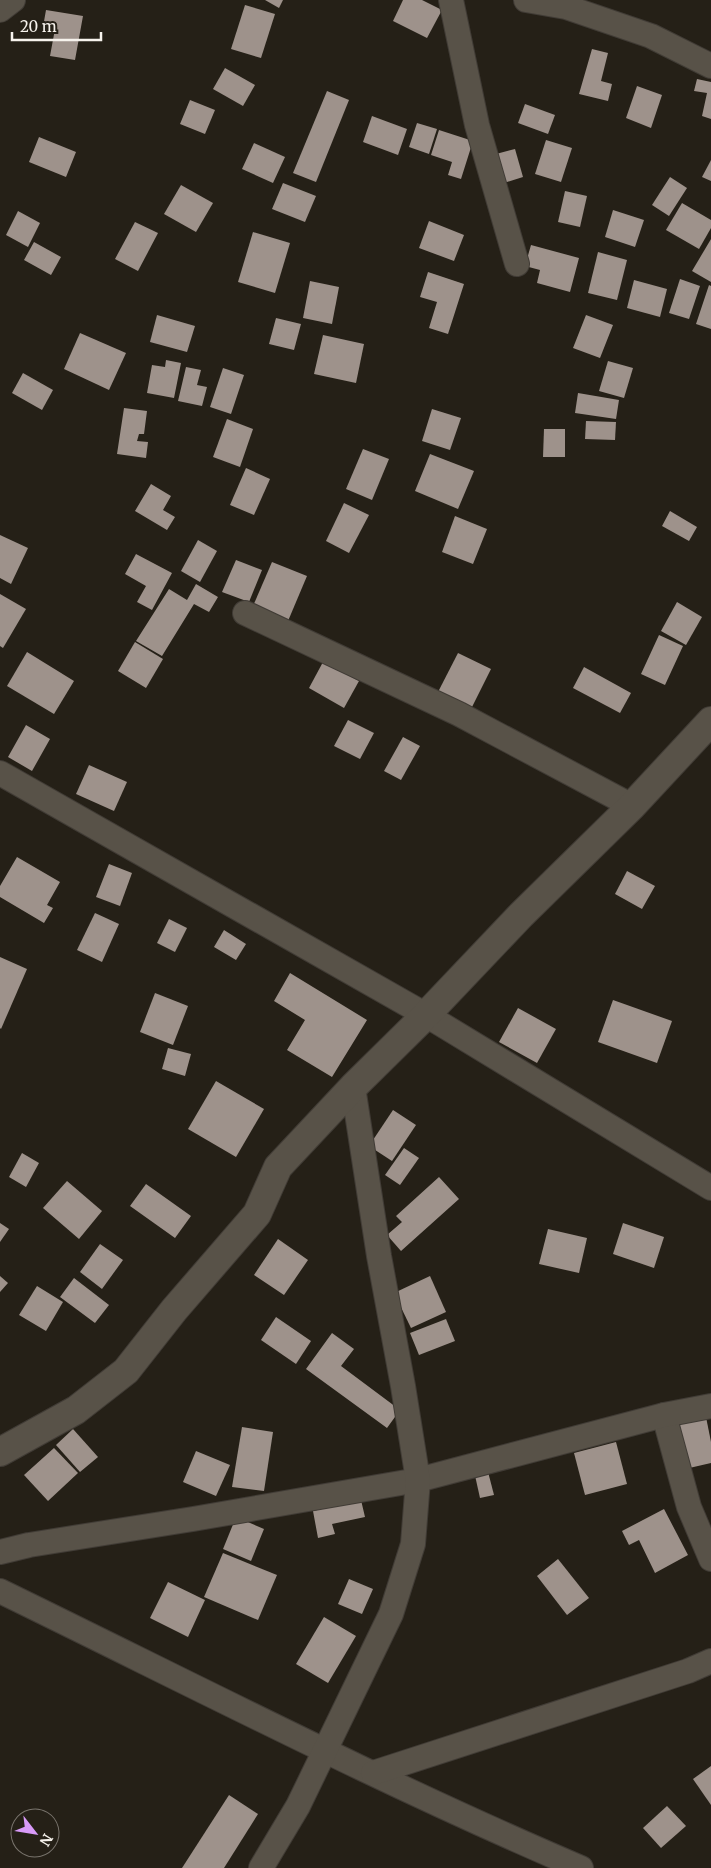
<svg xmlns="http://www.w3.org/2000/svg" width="711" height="1868" font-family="Merriweather,serif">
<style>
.building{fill:#9e928b}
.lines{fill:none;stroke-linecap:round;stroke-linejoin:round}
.street-casing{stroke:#413c36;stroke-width:26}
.secondary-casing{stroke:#413c36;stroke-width:30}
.street{stroke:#585248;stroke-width:24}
.secondary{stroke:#585248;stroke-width:28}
</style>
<rect width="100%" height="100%" fill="#252017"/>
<!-- building -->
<g class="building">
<path d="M265,0H283L279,8Z"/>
<path d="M403,0H422L442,10L427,38L393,21Z"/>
<path d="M245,5L275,14L261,58L231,49Z"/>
<path d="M46,10L83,16L75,60L50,56L55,29L43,27Z"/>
<path d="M592,49L608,53L601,81L612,84L608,101L579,94Z"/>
<path d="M225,68L255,85L243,106L213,89Z"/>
<path d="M697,79L711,82V119L702,116L707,93L694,91Z"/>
<path d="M637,86L662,95L651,128L626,118Z"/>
<path d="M327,91L349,100L316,182L293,173Z"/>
<path d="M190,100L215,110L205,134L180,124Z"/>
<path d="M525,104L555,115L548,134L518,123Z"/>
<path d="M372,116L407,129L398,155L363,142Z"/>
<path d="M417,123L437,129L429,154L409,147Z"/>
<path d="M439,130L473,141L461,179L448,175L452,162L431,155Z"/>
<path d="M39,137L76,152L66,177L29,162Z"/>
<path d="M546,140L572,148L561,182L535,174Z"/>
<path d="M254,143L285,157L273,183L242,169Z"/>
<path d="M515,149L523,177L504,183L496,154Z"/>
<path d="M711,160V181L702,177Z"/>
<path d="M670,177L687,188L669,216L652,205Z"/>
<path d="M283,183L316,196L305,222L272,209Z"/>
<path d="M181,185L213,203L196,232L164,214Z"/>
<path d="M565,191L587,196L580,227L558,222Z"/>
<path d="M682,203L711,220V228L699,249L666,230Z"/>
<path d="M613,210L644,220L635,247L605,237Z"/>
<path d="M18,211L40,223L28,247L6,235Z"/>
<path d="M429,221L464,235L454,261L419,248Z"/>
<path d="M135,222L158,233L138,271L115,259Z"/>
<path d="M253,232L290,243L275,293L238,282Z"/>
<path d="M711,239V282L692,271Z"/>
<path d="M34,242L61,257L51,275L24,260Z"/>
<path d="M531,245L579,258L570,292L537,283L540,270L525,266Z"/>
<path d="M598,252L627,260L617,300L588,293Z"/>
<path d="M428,272L464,284L448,334L429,328L437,302L420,297Z"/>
<path d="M680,279L700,286L689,319L669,313Z"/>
<path d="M634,280L667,289L660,317L627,308Z"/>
<path d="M310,281L339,287L332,324L303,318Z"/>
<path d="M709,285L711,286V329L696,324Z"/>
<path d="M157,315L195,326L187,352L150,342Z"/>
<path d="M586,315L613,325L600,358L573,348Z"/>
<path d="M276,318L301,324L294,350L269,344Z"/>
<path d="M80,333L126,353L109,390L64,369Z"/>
<path d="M323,335L364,344L356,383L314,374Z"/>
<path d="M166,360L181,363L174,398L147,393L152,365L165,367Z"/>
<path d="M608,361L633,368L624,398L599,391Z"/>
<path d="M186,367L201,370L197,385L207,387L202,406L178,401Z"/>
<path d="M223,368L244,375L231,414L210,407Z"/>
<path d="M23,373L53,390L42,410L12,393Z"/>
<path d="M578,393L619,400L616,419L575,413Z"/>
<path d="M124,408L147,411L144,434H139L137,441L148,442L146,458L117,454Z"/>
<path d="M432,409L461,418L450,450L422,441Z"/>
<path d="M227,419L253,429L240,467L213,457Z"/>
<path d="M586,421L616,422L615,440L585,439Z"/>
<path d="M544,429H565V457H543Z"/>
<path d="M363,449L389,459L372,500L346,489Z"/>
<path d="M430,454L474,471L458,509L415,491Z"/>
<path d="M246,468L270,479L254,515L230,505Z"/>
<path d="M151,484L171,496L163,510L175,517L167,530L135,511Z"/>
<path d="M344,503L369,515L349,553L326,541Z"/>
<path d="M670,511L697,527L689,541L662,526Z"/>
<path d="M455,516L487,529L473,564L442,552Z"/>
<path d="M0,535L28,548L11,584L0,578Z"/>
<path d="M198,540L217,551L200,582L181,571Z"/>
<path d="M136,554L172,573L152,610L137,602L146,586L125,574Z"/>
<path d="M236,560L262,570L249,602L222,592Z"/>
<path d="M272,562L307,576L288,621L253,606Z"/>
<path d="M196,584L218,597L209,612L194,604L162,656L136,641L169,589L187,600Z"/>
<path d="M0,594L26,609L3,648L0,646Z"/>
<path d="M677,602L702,617L686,645L661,631Z"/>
<path d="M659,635L683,646L665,685L641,674Z"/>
<path d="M135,642L163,659L146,688L118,671Z"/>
<path d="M27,652L74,681L54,714L7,686Z"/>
<path d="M458,653L491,669L471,709L438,692Z"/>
<path d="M323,662L359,681L344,708L309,688Z"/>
<path d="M584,667L631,693L620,713L573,688Z"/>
<path d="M348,720L374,733L360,759L334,746Z"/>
<path d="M26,725L50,739L32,771L8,757Z"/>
<path d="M403,737L420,746L401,780L384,771Z"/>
<path d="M89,765L127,782L114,811L76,794Z"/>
<path d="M17,857L60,882L47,905L53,908L44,923L0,897V886Z"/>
<path d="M109,864L132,873L120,906L96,897Z"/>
<path d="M627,871L655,886L642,909L615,894Z"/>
<path d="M95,913L119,924L102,962L77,950Z"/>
<path d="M169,919L187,928L175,952L157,943Z"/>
<path d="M224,930L246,944L236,960L214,947Z"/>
<path d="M0,957L27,969L1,1029L0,1028Z"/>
<path d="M290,973L367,1020L332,1077L287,1050L305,1020L274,1001Z"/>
<path d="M155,993L188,1006L173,1045L140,1032Z"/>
<path d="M613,1000L672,1021L657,1063L598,1042Z"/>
<path d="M518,1008L556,1029L537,1063L499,1042Z"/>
<path d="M168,1048L191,1054L185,1076L162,1069Z"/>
<path d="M216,1081L264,1109L236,1157L188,1129Z"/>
<path d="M393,1110L416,1125L392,1161L369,1146Z"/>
<path d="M404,1148L419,1158L400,1185L385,1175Z"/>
<path d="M22,1153L39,1163L26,1187L9,1177Z"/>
<path d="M439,1177L459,1199L401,1251L387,1235L402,1222L396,1216Z"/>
<path d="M67,1181L102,1211L79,1239L43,1208Z"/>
<path d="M146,1184L191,1216L175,1238L130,1206Z"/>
<path d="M0,1223L9,1229L0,1242Z"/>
<path d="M623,1223L664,1237L654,1268L613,1254Z"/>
<path d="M548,1229L587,1238L579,1273L539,1264Z"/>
<path d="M278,1239L308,1260L284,1295L254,1275Z"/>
<path d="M100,1244L123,1260L102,1289L80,1272Z"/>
<path d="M0,1276L8,1283L0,1292Z"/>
<path d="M430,1276L446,1312L411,1328L394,1293Z"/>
<path d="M74,1278L109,1305L95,1323L60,1297Z"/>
<path d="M37,1286L63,1302L46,1331L19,1315Z"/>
<path d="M276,1317L311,1341L296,1364L261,1340Z"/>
<path d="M446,1319L455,1341L419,1355L410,1333Z"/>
<path d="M332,1333L354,1349L341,1366L400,1410L387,1428L306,1369Z"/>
<path d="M705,1412L711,1442V1463L685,1469L675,1418Z"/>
<path d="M242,1427L273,1432L264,1491L232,1487Z"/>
<path d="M73,1429L98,1457L80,1472L56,1445Z"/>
<path d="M616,1442L627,1484L585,1495L574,1453Z"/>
<path d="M54,1448L78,1473L48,1501L24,1475Z"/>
<path d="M196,1451L230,1465L216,1496L183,1482Z"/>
<path d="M487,1468L494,1495L480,1498L474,1471Z"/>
<path d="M361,1500L365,1517L332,1524L335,1534L318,1538L313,1511Z"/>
<path d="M664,1509L688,1555L655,1573L639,1540L629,1545L622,1531Z"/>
<path d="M236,1517L264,1529L251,1561L223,1549Z"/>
<path d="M223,1553L277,1575L258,1620L204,1597Z"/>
<path d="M558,1559L589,1598L567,1615L537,1576Z"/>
<path d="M349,1579L373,1589L362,1614L338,1604Z"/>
<path d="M168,1582L205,1600L188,1637L150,1618Z"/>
<path d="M324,1617L356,1636L328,1683L296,1664Z"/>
<path d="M711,1766V1805L693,1779Z"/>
<path d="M229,1795L258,1814L224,1868H182Z"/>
<path d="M667,1806L686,1826L661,1848L643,1828Z"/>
</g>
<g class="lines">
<defs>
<g id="street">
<path d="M451,0L477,125L517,264"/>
<path d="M526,0L566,7L651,36L711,66"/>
<path d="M0,10L13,0"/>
<path d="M245,613L459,714L632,806"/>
<path d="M0,773L426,1015L711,1188"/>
<path d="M664,1415L689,1507L711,1559"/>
<path d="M0,1552L29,1545L193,1519L418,1480L664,1415L711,1406"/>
<path d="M0,1591C193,1685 384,1784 581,1868"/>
<path d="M373,1773L688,1671L711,1661"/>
<path d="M261,1868L298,1806L391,1614L413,1544L418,1480L403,1386L379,1256L353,1087"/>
</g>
<path id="secondary" d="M0,1452L76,1410L126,1371L174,1310L257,1214L278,1167L353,1087L426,1015L521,915L632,806L711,721"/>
</defs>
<!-- street casing -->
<use href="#street" class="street-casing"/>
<!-- secondary casing -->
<use href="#secondary" class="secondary-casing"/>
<!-- street -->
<use href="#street" class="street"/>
<!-- secondary -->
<use href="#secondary" class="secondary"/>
</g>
<!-- north arrow -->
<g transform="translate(35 1833) rotate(121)"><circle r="24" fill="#252017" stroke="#79746d"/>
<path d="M0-4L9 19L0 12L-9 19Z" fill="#d89af8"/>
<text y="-8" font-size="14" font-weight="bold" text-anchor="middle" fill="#f7f3ed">N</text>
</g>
<!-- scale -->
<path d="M12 32v8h89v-8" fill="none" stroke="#f7f3ed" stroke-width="2.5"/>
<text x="20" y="32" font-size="15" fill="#f7f3ed" stroke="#252017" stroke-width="4" paint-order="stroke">20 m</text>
</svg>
